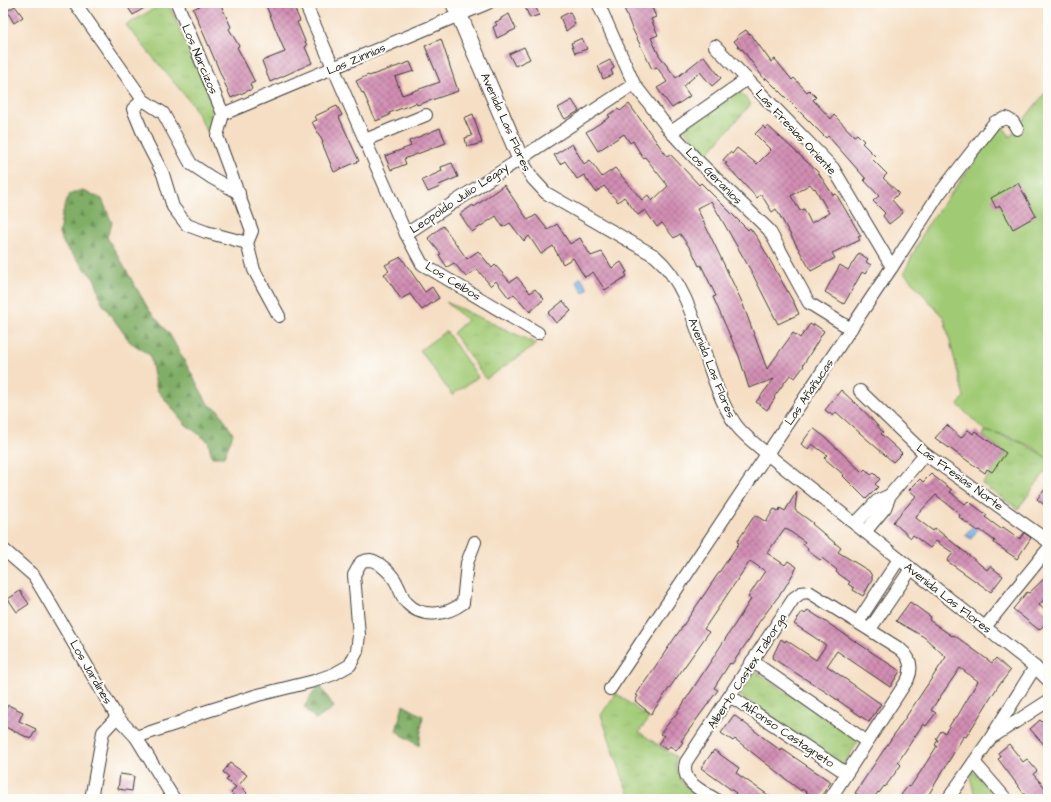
<svg xmlns="http://www.w3.org/2000/svg" width="1051" height="802" font-family="'Architects Daughter',sans-serif">
<style>
.grass{fill:url(#grass-tufts);stroke:#5e7348}
.forest{fill:url(#forest-firs);stroke:#4e6541}
.pitch{fill:#a1ca75;stroke:#5e7348}
.water{fill:url(#water-ripples);stroke:#496682}
.building{fill:url(#building-cross-hatch);fill-rule:evenodd}
.lines{fill:none;stroke-linecap:round;stroke-linejoin:round}
.minor-casing{stroke:#3d3935;stroke-width:14}
.tertiary-casing{stroke:#3d3935;stroke-width:18}
.minor{stroke:#fff;stroke-width:12}
.tertiary{stroke:#fff;stroke-width:16}
.labels{text-anchor:middle;stroke-width:4;stroke-linejoin:round;paint-order:stroke}
.street-label{font-size:12px;fill:#1c1c1c;stroke:#fdfcf7}
</style>
<defs>
<pattern id="grass-tufts" width="24" height="20" patternUnits="userSpaceOnUse"><rect width="24" height="20" fill="#a1ca75"/><path d="M3 7l-1-3M5 7V3M7 7l1-3M15 17l-1-3M17 17v-4M19 17l1-3" fill="none" stroke="#8aad65"/></pattern>
<pattern id="forest-firs" width="22" height="20" patternUnits="userSpaceOnUse"><rect width="22" height="20" fill="#80ae66"/><path d="M5 1l3.5 6h-7zM16 11l3.5 6h-7z" fill="#688d53"/></pattern>
<pattern id="water-ripples" width="26" height="14" patternUnits="userSpaceOnUse"><rect width="26" height="14" fill="#76b0e7"/><path d="M2 4q2-2 4 0t4 0M15 11q2-2 4 0t4 0" fill="none" stroke="#608eba"/></pattern>
<pattern id="building-cross-hatch" width="8" height="8" patternUnits="userSpaceOnUse"><rect width="8" height="8" fill="#d28eb4"/><path d="M0 0l8 8M0 8l8-8" fill="none" stroke="#aa7392"/></pattern>
</defs>
<rect width="100%" height="100%" fill="#fdfcf7"/>
<filter id="ink" filterUnits="userSpaceOnUse"><feTurbulence type="fractalNoise" baseFrequency=".025" numOctaves="2"/><feDisplacementMap in="SourceGraphic" scale="8" xChannelSelector="R" yChannelSelector="G"/><feConvolveMatrix kernelMatrix="1 2 1 2 8 2 1 2 1" color-interpolation-filters="sRGB"/></filter>
<filter id="wash" filterUnits="userSpaceOnUse"><feTurbulence type="fractalNoise" baseFrequency=".012" numOctaves="4" result="noise"/><feDisplacementMap in="SourceGraphic" scale="16" xChannelSelector="R" yChannelSelector="G"/><feGaussianBlur stdDeviation="0.9" result="paint"/><feColorMatrix in="noise" values="0 0 0 0 0 0 0 0 0 0 0 0 0 0 0 0 0 1.4 0 .05"/><feComposite in="paint" operator="in"/></filter>
<g filter="url(#wash)">
<rect width="100%" height="100%" fill="#f5dec3"/>
<!-- grass -->
<g class="grass">
<path d="M164,3H168L223,126L208,133L192,104L126,25Z"/>
<path d="M738,90L751,104L706,155L684,129Z"/>
<path d="M446,302L537,344L486,379L453,333L467,320Z"/>
<path d="M985,431C1009,437 1028,444 1048,459V468L1018,509L982,484L1006,453L983,436Z"/>
<path d="M755,671L859,740L843,765L739,695Z"/>
<path d="M616,693L649,718L639,732L676,757C673,780 687,788 703,799H630L601,715Z"/>
<path d="M973,770L996,799H969L974,792L970,777Z"/>
</g>
<!-- forest -->
<g class="forest">
<path d="M81,190L102,199L112,223L107,237L149,310L170,335L208,404L219,411L233,434L224,457H212L208,441L185,424L157,390L150,355L130,342L102,303L95,280L65,246L59,234L62,215L69,195Z"/>
<path d="M319,684L334,707L316,720L304,707Z"/>
<path d="M403,705L423,716L419,746L396,731Z"/>
</g>
<!-- pitch -->
<g class="pitch">
<path d="M1048,89V459L1033,447L1010,437L985,431L958,405L964,397L944,318L904,273L926,227L1002,125L1010,137Z"/>
<path d="M446,331L478,377L452,395L420,350Z"/>
</g>
<!-- water -->
<g class="water">
<path d="M581,277L588,289L583,293L576,281Z"/>
<path d="M973,526L978,529L971,539L965,535Z"/>
</g>
<g id="blocks">
<!-- building -->
<g class="building">
<path d="M125,3H152L133,15Z"/>
<path d="M206,3H220L231,27L229,29L239,46L237,47L255,82L250,84L252,89L231,98L193,9Z"/>
<path d="M265,3H292L300,21L297,22L307,46L305,47L312,63L270,82L262,61L285,52Z"/>
<path d="M534,3L539,15L530,18L525,7Z"/>
<path d="M622,3H650L656,17L651,19L658,35L651,38L659,55L676,78L704,56L721,78L712,86L700,72L683,86L690,96L672,108L657,88L667,82L657,67L652,69L631,26Z"/>
<path d="M15,6L23,17L14,23L7,11Z"/>
<path d="M570,12L575,24L566,31L560,17Z"/>
<path d="M509,14L516,29L497,38L493,27L497,25L495,22L501,20V18Z"/>
<path d="M746,30L749,34L750,33L771,62L775,59L792,80L794,78L807,92L809,90L816,97L813,100L831,119L834,115L854,136L857,134L864,141L862,143L876,157L873,160L887,174L883,178L899,193L892,200L903,213L889,224L883,216L885,213L873,201L879,196L864,180L866,179L828,136L826,138L766,78L765,80L742,49L741,50L734,41L738,38L737,36Z"/>
<path d="M582,38L587,49L575,53L571,43Z"/>
<path d="M441,39L458,91L417,105L416,103L389,113L390,115L376,121L363,92L362,93L356,81L368,75L369,76L410,62L414,71L395,77L402,95L440,82L425,46Z"/>
<path d="M524,47L530,59L515,66L509,54Z"/>
<path d="M610,60L614,68L611,70L613,75L603,79L598,66Z"/>
<path d="M572,100L579,111L565,119L558,108Z"/>
<path d="M629,104L667,156L670,154L699,185L701,183L748,230L750,228L758,239L794,303L799,314L778,324L750,269L711,201L697,208L742,302L767,369L793,333L800,338L810,324L813,326L814,324L824,331L803,365L804,366L795,378L790,375L774,397L775,398L767,410L756,402L774,379L749,388L739,356L713,297L716,296L701,265L699,266L692,251L680,234L674,238L662,223L657,227L645,210L638,215L624,197L618,202L604,186L596,192L584,175L577,179L565,161L560,164L554,155L572,144L584,164L590,160L602,177L615,168L642,200L648,195L652,201L668,186L645,157L643,158L633,141L630,143L624,134L598,151L586,132L610,117L608,115L618,109L620,111Z"/>
<path d="M337,106L342,115L339,117L359,161L334,172L322,143L323,142L312,122L317,120L315,116Z"/>
<path d="M473,114L482,143L467,147L465,138L472,136L464,118Z"/>
<path d="M763,126L765,129L768,126L817,171L833,195L836,194L861,236L858,237L860,240L832,253L835,258L811,271L776,209L772,212L761,194L757,198L725,164L727,163L723,160L730,152L732,154L737,148L757,164L771,150L755,134ZM810,184L814,189L815,188L829,213L811,223L804,209L800,211L791,196Z"/>
<path d="M440,128L446,143L404,159L406,164L391,170L385,156L411,146L409,141Z"/>
<path d="M452,163L458,177L439,185L440,187L428,192L422,180L442,171L441,167Z"/>
<path d="M1018,183L1036,216L1013,229L1000,206L996,208L991,198Z"/>
<path d="M504,185L528,220L536,215L548,230L557,224L570,244L580,238L591,256L602,252L612,268L621,262L627,272L625,273L627,276L605,290L593,272L585,277L573,258L563,264L553,246L541,254L529,236L524,241L510,223L503,227L496,216L472,232L460,214L473,205L474,207Z"/>
<path d="M443,226L467,259L478,251L492,268L495,265L510,282L517,277L530,293L535,289L544,299L530,312L514,294L509,298L496,281L491,286L477,269L466,277L454,263L447,267L439,255L441,254L428,238Z"/>
<path d="M859,253L868,259L866,262L871,265L865,274L862,272L844,304L825,292L840,265L848,270Z"/>
<path d="M401,257L425,292L432,287L439,298L422,310L410,294L401,299L384,274L389,271L385,265Z"/>
<path d="M563,301L571,311L556,323L548,313Z"/>
<path d="M841,390L867,414L883,432L881,434L902,453L893,462L836,412L833,416L825,410Z"/>
<path d="M947,425L961,438L968,430L973,434L975,431L1006,453L992,472L987,469L985,473L935,438Z"/>
<path d="M813,428L825,437L862,472L865,469L871,475L874,473L880,479L875,484L878,487L866,499L843,476L844,475L824,458L827,455L812,444L808,449L801,444Z"/>
<path d="M931,474L952,490L950,492L965,504L968,501L987,515L985,517L1001,529L1003,527L1020,539L1024,533L1031,538L1017,559L994,543L995,541L980,530L978,531L959,517L960,515L954,509L936,495L917,515L916,518L933,531L935,528L987,570L990,566L1003,576L991,592L947,561L953,553L936,541L930,548L913,535L911,538L893,522L916,496L909,490L920,479L923,482Z"/>
<path d="M1048,486V508L1037,499Z"/>
<path d="M797,491L795,510L813,523L812,524L841,548L838,552L869,571L872,576V580L863,596L853,590L854,588L848,584L850,582L836,572L837,570L822,558L820,560L807,550L808,548L803,544L805,542L785,528L767,553L785,565L788,561L797,567L784,589L759,622L750,638L732,664L730,663L714,688L718,690L681,741L683,742L676,751L670,746L667,750L658,744L664,736L660,734L677,713L748,604L751,599L748,597L765,571L750,561L704,629L709,632L651,714L635,701L638,696L636,695L739,543L737,542L755,515L766,522L774,509L779,511L780,508L785,511Z"/>
<path d="M1048,575V595L1039,605L1048,613V629L1044,625L1039,630L1013,609L1027,592L1029,593Z"/>
<path d="M20,591L29,604L17,612L8,599Z"/>
<path d="M910,602L931,617L929,620L952,636L954,635L992,663L996,658L1010,671L1001,683H1000L966,737L964,736L962,739L926,799H907L901,795L908,786L910,787L921,771L937,746L935,745L938,740L936,739L941,731L945,733L955,717H957L978,681L960,668L931,710L936,713L926,726L923,724L898,762L901,765L885,787L884,786L879,793L878,792L873,799H864L855,793L946,657L924,637L896,621Z"/>
<path d="M808,610L900,671L890,687L837,651L827,666L881,704L869,722L826,692L772,658L781,639L785,642L786,640L816,660L826,645L794,624L802,612L805,614Z"/>
<path d="M8,705L23,712L19,721L36,729L31,739L3,726V716Z"/>
<path d="M734,715L781,751L782,749L831,782L819,799H816L802,789L801,791L735,739L733,741L721,733Z"/>
<path d="M1048,717V749L1030,729L1040,720L1042,722Z"/>
<path d="M1009,744L1023,762L1027,759L1037,771L1033,774L1048,791V799H1028L998,759L1001,757L998,753Z"/>
<path d="M714,750L739,768L736,773L774,799H741L735,794L736,793L701,768Z"/>
<path d="M230,763L247,775L239,785L247,793L242,799H237L231,793L236,787L226,780L229,777L223,772Z"/>
<path d="M120,774L134,776L132,791L118,789Z"/>
</g>
</g>
</g>
<g filter="url(#ink)">
<use href="#blocks" fill-opacity="0" stroke="#3d3935" stroke-width="1"/>
<g class="lines">
<defs>
<g id="minor">
<path d="M75,3L143,100L133,109L147,143L163,174L173,207L187,225L206,232L247,243L252,231L217,136L223,114"/>
<path d="M177,3L223,114"/>
<path d="M305,3L406,234L422,264L538,333"/>
<path d="M598,3L634,84L671,132L695,158L769,230L809,303L851,329"/>
<path d="M715,46L833,168L892,267"/>
<path d="M143,100L163,113L191,164L212,178L239,193"/>
<path d="M223,114L488,3"/>
<path d="M671,132L747,79"/>
<path d="M365,140L426,115"/>
<path d="M520,158L533,179L546,193L655,256C700,294 702,377 736,425C744,436 757,445 767,454L1035,667L1048,680"/>
<path d="M406,234L634,84"/>
<path d="M247,243L254,270L279,316"/>
<path d="M860,391L925,454L1048,541"/>
<path d="M855,524L877,501L890,495"/>
<path d="M865,532L885,508L890,495L925,454"/>
<path d="M3,549L34,576L117,717L136,737L174,799"/>
<path d="M858,622L899,559"/>
<path d="M985,627L1048,549"/>
<path d="M870,629L911,569"/>
<path d="M752,661L866,741"/>
<path d="M610,689L892,267L939,194L995,122L1006,118L1013,122L1017,129"/>
<path d="M730,696L846,773"/>
<path d="M994,736L1048,701"/>
<path d="M136,737L181,722L198,714L258,695L314,681L334,674L350,665L357,651L359,635L354,575L361,562C363,561 367,560 370,560C379,561 393,575 397,584C400,589 402,598 407,603C422,619 447,615 463,603L467,563L475,542"/>
<path d="M974,762L1006,799"/>
<path d="M91,799L103,732L117,717"/>
<path d="M715,799C701,790 680,782 686,762L794,598L801,593L809,592L900,649C910,657 913,667 908,679L830,799"/>
<path d="M948,799L990,739L1035,667"/>
</g>
<path id="tertiary" d="M454,3L520,158"/>
</defs>
<!-- minor casing -->
<use href="#minor" class="minor-casing"/>
<!-- tertiary casing -->
<use href="#tertiary" class="tertiary-casing"/>
<!-- minor -->
<use href="#minor" class="minor"/>
<!-- tertiary -->
<use href="#tertiary" class="tertiary"/>
</g>
</g>
<g class="labels">
<!-- street labels -->
<g class="street-label">
<text transform="translate(200 59) rotate(67)" y="4">Los Narcizos</text>
<text transform="translate(356 59) rotate(-23)" y="4">Las Zinnias</text>
<text transform="translate(506 122) rotate(66)" y="4">Avenida Las Flores</text>
<text transform="translate(796 132) rotate(47)" y="4">Las Fresias Oriente</text>
<text transform="translate(714 176) rotate(45)" y="4">Los Geranios</text>
<text transform="translate(459 198) rotate(-34)" y="4">Leopoldo Julio Legay</text>
<text transform="translate(453 281) rotate(32)" y="4">Los Ceibos</text>
<text transform="translate(712 368) rotate(68)" y="4">Avenida Las Flores</text>
<text transform="translate(809 392) rotate(-56)" y="4">Las Añañucas</text>
<text transform="translate(960 477) rotate(36)" y="4">Las Fresias Norte</text>
<text transform="translate(948 598) rotate(38)" y="4">Avenida Las Flores</text>
<text transform="translate(747 671) rotate(-57)" y="4">Alberto Castex Taborga</text>
<text transform="translate(91 672) rotate(60)" y="4">Los Jardines</text>
<text transform="translate(788 734) rotate(34)" y="4">Alfonso Castagneto</text>
</g>
</g>
<!-- margin -->
<rect width="1051" height="802" fill="none" stroke="#fdfcf7" stroke-width="16"/>
</svg>
